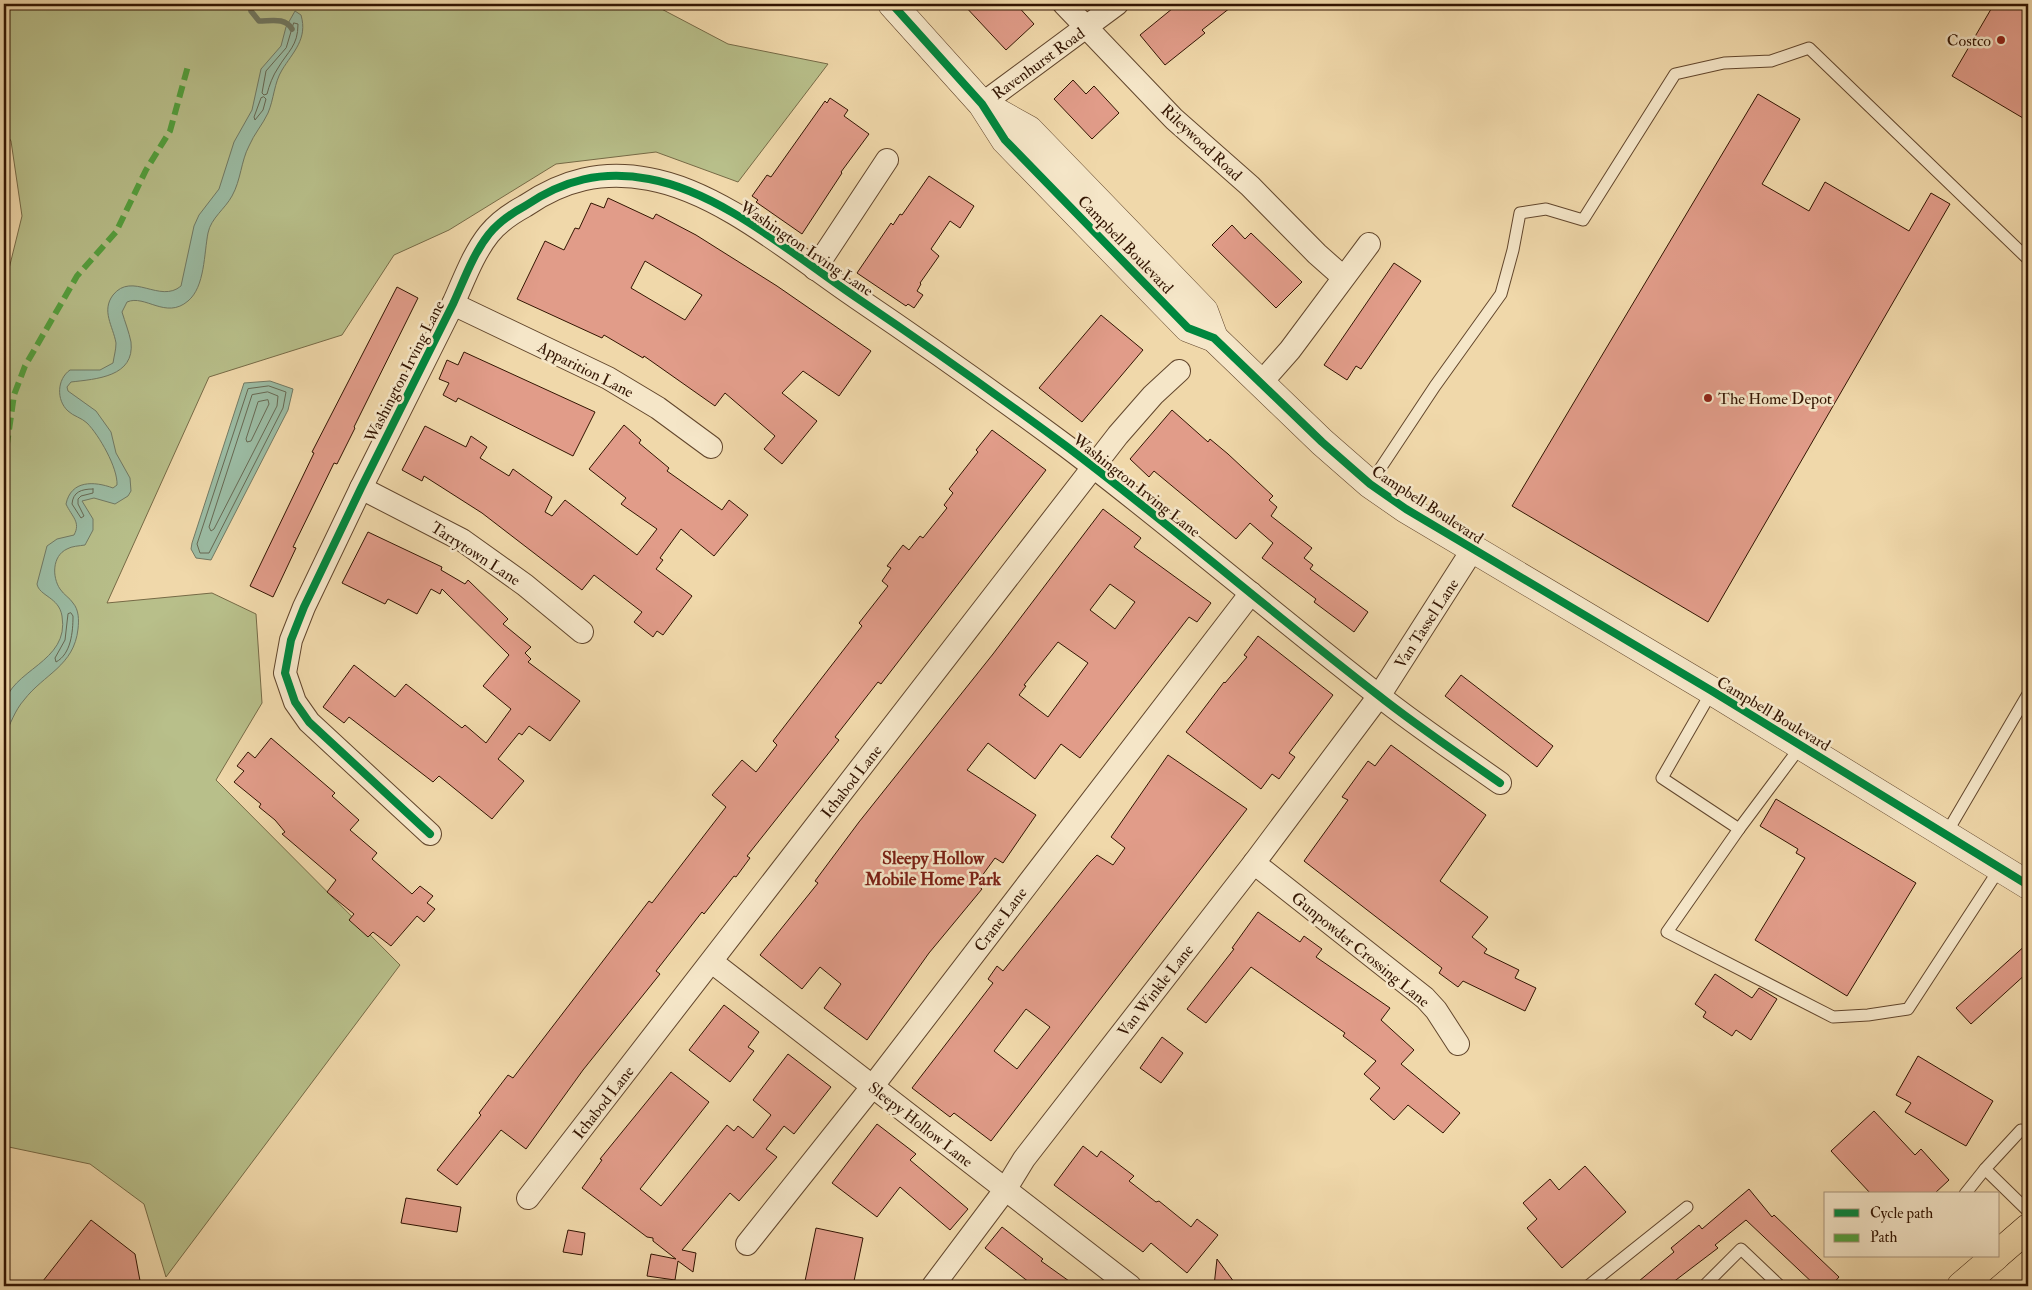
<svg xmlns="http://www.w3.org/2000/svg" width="2032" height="1290" font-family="'IM FELL Double Pica',serif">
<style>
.green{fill:#b8bf8a;stroke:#766a46}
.water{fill:#9bbba3;stroke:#717963}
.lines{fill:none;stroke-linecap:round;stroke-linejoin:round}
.shore{stroke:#676852;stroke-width:1}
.stream{stroke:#717963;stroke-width:5.5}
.building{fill:#e19c89;stroke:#331502;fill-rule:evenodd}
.service-casing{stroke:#62462c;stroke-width:13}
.minor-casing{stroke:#62462c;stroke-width:24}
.tertiary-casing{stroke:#62462c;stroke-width:29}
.trunk-casing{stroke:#331502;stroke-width:29}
.service{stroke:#f5e6c8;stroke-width:11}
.minor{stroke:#f5e6c8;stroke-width:22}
.tertiary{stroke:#f5e6c8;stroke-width:28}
.trunk{stroke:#f0d8aa;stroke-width:28}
.quiet{stroke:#52a03d;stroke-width:6;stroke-dasharray:12 6;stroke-linecap:butt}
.cycleway-casing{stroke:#f5e6c8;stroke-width:11}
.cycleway{stroke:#00873e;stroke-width:8}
.poi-dot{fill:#8f2418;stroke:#f5e6c8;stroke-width:2}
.labels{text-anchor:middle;stroke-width:5;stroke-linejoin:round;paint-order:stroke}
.poi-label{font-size:16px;fill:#331502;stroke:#f5e6c8;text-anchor:end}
.street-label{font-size:16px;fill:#331502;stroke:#f5e6c8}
.neighbourhood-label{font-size:18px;font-weight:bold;fill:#7a1f14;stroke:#f5e6c8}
</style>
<rect width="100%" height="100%" fill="#f0d8aa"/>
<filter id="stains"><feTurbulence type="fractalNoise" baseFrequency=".004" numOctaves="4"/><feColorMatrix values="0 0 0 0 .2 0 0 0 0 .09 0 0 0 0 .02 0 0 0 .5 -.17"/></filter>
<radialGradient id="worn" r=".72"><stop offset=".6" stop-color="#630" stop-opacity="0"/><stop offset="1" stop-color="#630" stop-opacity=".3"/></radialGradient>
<!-- green -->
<path class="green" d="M4,4H652L728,44L828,64L738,182L656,152L556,164L449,230L394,255L342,335L209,377L107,603L212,593L256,614L262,703L216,780L400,965L166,1277L144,1204L90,1164L4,1146V289L22,216L11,141L4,130Z"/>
<!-- water -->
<g class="water">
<path d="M295,11L301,15C308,39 293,52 282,70C274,83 274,99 268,113C263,124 254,134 249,146C241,161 241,180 232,196C225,209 211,218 208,233C204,253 205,287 188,301C166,320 145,294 127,302L122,312C125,322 129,332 131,342C135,377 96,379 71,382L67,387L68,391L96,411L111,432L116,453L130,478L131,491L128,496L115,504L94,498L82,501L93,519V530L85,545C79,546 72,546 67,549C52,556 52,577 60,589C64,595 70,598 73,603C79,610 79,620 78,629C74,666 44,674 24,700C15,710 10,725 4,737C4,727 2,715 4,706C10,669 70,663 62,616C59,597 39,596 37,584L47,546L57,539L74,535C81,522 72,517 66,504C71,480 94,481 113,488L117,485C118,468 99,435 87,423C82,418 73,416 68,411C56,400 57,379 70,370H100L113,363C114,356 116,350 116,343C113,326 101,311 113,295C132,271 160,304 181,286L194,226L199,215L219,189L234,142L252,110L261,69L281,46L286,27Z"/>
<path d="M270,381L293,389L288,410L211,560L196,558L191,549L192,543L244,383Z"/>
</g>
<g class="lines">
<!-- shore -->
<g class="shore">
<path d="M294,23L298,24C298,46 288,51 278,68C273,75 269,86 267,94L264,95L262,93L266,71L286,48Z"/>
<path d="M264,97L266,99L263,110L255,120L254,117L261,98Z"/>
<path d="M269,386L286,392L283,408L209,553H200L197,544L248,389Z"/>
<path d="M268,392L278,396L277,406L214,529L211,531L209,527L252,395Z"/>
<path d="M268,400L269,404L251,441L247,442L246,439L258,402Z"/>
<path d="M93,489V493L81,496L78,499V504L84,516L81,518L72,504C73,492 81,489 93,489Z"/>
<path d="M71,613L73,616C73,632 71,654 56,662L55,658L65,640L68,614Z"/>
</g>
<!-- stream -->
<path class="stream" d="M250,4L251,11L259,21C271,21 285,17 292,29"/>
</g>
<!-- building -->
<g class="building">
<path d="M963,4H1016L1034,24L1006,50Z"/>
<path d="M1178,4H1235L1202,30L1205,33L1165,65L1140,35Z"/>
<path d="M1994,4H2028V121L1952,76Z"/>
<path d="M1073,80L1086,94L1094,86L1119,113L1092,139L1054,99Z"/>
<path d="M1758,94L1800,119L1762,184L1809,211L1825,182L1909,231L1931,193L1950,204L1708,622L1512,506Z"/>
<path d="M830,98L848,110L844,116L869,134L841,172L842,173L802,234L756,202L758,200L752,196L767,175L771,177L825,101L827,103Z"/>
<path d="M929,176L974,206L960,228L950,221L931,249L939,256L920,283L921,284L917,291L923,295L914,308L908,304L906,306L857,273L891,223L893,225L900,214L902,215Z"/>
<path d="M608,198L653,219L656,214L696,235L777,286L871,351L839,396L803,371L782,393L817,421L782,464L764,449L775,436L725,393L715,406L644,356L643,358L604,335L602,338L517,299L545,241L564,250L575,228L579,229L591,203L604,208ZM645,261L702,295L685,320L631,288Z"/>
<path d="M1232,225L1245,239L1251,233L1302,282L1276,308L1212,245Z"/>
<path d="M1394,263L1421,281L1361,369L1356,366L1347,380L1324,365Z"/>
<path d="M397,287L418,298L354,427L355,428L337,464L334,463L293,547L296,548L273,597L250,586L314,453L312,452Z"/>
<path d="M1101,315L1143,350L1082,422L1039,388Z"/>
<path d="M464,352L595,412L573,456L458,398L456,402L443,395L449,383L439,379L447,360L458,365Z"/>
<path d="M1172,410L1208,442L1210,439L1228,454L1273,496L1269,500L1277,507L1271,516L1312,548L1304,558L1313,565L1310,569L1368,612L1354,632L1314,602L1316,599L1262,558L1273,543L1250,523L1236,539L1154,471L1149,477L1130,459Z"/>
<path d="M624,425L641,440L639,443L669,468L667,471L722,510L729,500L748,515L714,556L681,529L660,558L663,560L656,569L692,596L663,635L657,631L653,637L634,622L642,612L594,575L582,590L482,513L424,476L422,481L402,470L425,426L466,447L471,436L487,447L480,458L509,476L513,469L552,497L545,512L552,516L565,500L637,555L657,529L621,504L626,498L589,469Z"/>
<path d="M992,430L1046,470L881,684L878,682L835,737L839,740L747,856L750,858L736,877L734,876L704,914L702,912L656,971L660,974L583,1070L526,1149L501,1130L457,1185L437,1170L481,1115L479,1113L508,1075L513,1078L649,901L652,903L726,807L712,795L742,760L756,772L777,745L773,741L862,626L859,623L888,586L882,581L891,568L887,566L903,545L909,550L920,536L923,538L947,508L944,505L953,493L949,489L978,452L976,450Z"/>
<path d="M1103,509L1141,538L1134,547L1211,603L1197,622L1189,617L1080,758L1061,744L1035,779L988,743L967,770L1036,815L1003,863L995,858L976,884L982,889L929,953L867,1040L824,1008L841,984L820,967L802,989L760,955L818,883L815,881L859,822L993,654ZM1110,584L1135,602L1115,629L1090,610ZM1058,642L1088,663L1048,717L1019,695L1026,686L1024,685Z"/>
<path d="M368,532L442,567L441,570L465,584L468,580L508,619L503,624L531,647L525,653L531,659L528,662L580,701L550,741L529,726L522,735L519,733L498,759L524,781L492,819L439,776L433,782L349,717L344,723L323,707L354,665L395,697L406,684L462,728L465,725L486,743L511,709L483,686L509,655L442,589L440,594L431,589L417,614L388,599L385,604L342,583Z"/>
<path d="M1258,636L1333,695L1289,753L1295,757L1279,779L1272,774L1261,789L1186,732L1224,682L1225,683L1247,657L1244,655Z"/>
<path d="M1461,675L1553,746L1537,767L1445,696Z"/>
<path d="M271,738L335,793L332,796L359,820L350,830L377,853L372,859L412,894L420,886L433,896L427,903L435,909L424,922L417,916L391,946L373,932L368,937L349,920L354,914L327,892L336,880L282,834L285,832L275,820L259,807L261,804L234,782L244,771L237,766L248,752L255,758Z"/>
<path d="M1391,745L1486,815L1440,881L1488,917L1472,937L1487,949L1484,953L1519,970L1515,978L1536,988L1525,1011L1463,981L1458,987L1439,973L1442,968L1304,861L1348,800L1342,797L1368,761L1375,766Z"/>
<path d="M1168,755L1247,809L991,1141L954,1113L950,1117L912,1088L993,983L988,979L997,966L1003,971L1090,862L1097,855L1113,865L1125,848L1111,837ZM1026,1009L1050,1027L1017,1069L994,1051Z"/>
<path d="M1776,799L1916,883L1847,996L1755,940L1805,858L1796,853L1798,849L1760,826Z"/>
<path d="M1258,912L1300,942L1304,936L1322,949L1316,957L1390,1008L1381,1020L1414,1050L1401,1064L1460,1113L1443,1133L1408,1105L1394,1120L1370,1099L1380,1088L1364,1074L1376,1061L1343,1036L1345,1033L1251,967L1206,1023L1187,1009L1234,949L1232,948Z"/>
<path d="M2028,943V972L1971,1024L1956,1008Z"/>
<path d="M1715,974L1752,998L1759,988L1777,999L1751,1040L1736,1030L1732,1036L1703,1017L1706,1012L1695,1004Z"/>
<path d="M724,1005L759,1032L748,1047L754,1051L730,1082L689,1050Z"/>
<path d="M1162,1037L1183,1053L1161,1083L1140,1068Z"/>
<path d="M788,1054L831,1087L794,1134L784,1126L766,1149L777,1157L739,1201L730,1193L682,1250L696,1253L693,1272L678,1261L675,1280L647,1276L651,1254L676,1259L653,1241V1238L647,1237L582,1188L602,1160L600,1159L671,1072L709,1102L640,1189L661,1206L727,1125L734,1131L738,1126L753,1138L771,1115L753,1100Z"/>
<path d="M1918,1056L1993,1101L1966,1146L1905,1112L1911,1103L1896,1095Z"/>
<path d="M1874,1111L1915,1155L1921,1149L1949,1180L1934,1194H1871L1831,1151Z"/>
<path d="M877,1124L916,1154L910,1160L968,1209L950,1230L900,1187L877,1217L832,1183Z"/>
<path d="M1083,1146L1097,1157L1101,1151L1134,1176L1129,1181L1156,1202L1159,1201L1191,1227L1197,1219L1218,1235L1187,1273L1151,1243L1143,1252L1054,1185Z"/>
<path d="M1585,1166L1626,1212L1562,1268L1527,1228L1537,1219L1523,1203L1550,1179L1559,1190Z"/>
<path d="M1749,1189L1772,1217L1774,1215L1839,1277L1831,1286H1816L1746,1220L1715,1245L1718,1248L1668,1286H1633L1674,1252L1671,1248L1699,1225L1702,1229Z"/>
<path d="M406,1198L461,1207L457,1232L401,1223Z"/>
<path d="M91,1220L135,1254L141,1286H39Z"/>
<path d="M1002,1227L1043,1259L1041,1261L1076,1286H1034L985,1248Z"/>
<path d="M816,1228L863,1238L853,1286H804Z"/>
<path d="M568,1230L585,1233L582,1255L563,1252Z"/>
<path d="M1217,1259L1237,1286H1214Z"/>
</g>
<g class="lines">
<defs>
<g id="service">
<path d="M1370,484L1435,386L1501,294L1513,250L1520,213L1546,209L1583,220L1675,74L1724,63L1771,61L1809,48L2028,259"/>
<path d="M1712,691L1662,778L1739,829L1667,932L1833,1017L1868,1015L1908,1009L2000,868"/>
<path d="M1739,829L1801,746"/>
<path d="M1946,834L2028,694"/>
<path d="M2021,1130L1985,1169L2028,1211"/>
<path d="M1965,1194L1985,1169"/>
<path d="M1588,1286L1687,1207"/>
<path d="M1704,1286L1741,1249L1780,1286"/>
</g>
<g id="minor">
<path d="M1064,4L1174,119L1250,186L1317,254L1343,277"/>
<path d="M982,104L1117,4"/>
<path d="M815,269L887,160"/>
<path d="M453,304L608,378L658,408L711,447"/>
<path d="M1260,384L1290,350L1369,244"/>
<path d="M361,488L462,540L525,585L582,632"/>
<path d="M430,834L309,722L295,702L285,673L291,640L304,607L361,488L453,304C464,280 473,254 489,234C498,223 512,213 525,206C563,180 602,170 649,179C722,192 796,257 857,298C928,346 997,395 1066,446C1172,526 1272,613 1378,695C1417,726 1459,754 1500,783"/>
<path d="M1254,863L1425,998L1436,1010L1458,1044"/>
<path d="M712,962L1130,1286"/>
<path d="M528,1198L1118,435L1153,395L1179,371"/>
<path d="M747,1244L872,1087L1251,593"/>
<path d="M933,1286L1005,1190L1024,1159L1254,863L1379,696L1473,549"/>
</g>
<g id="tertiary">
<path d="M892,4L982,104L1005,140L1188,328L1214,338L1322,442L1370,484L1406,509L1712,691L2028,885"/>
<path d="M986,106L1029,130L1204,311L1214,338"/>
</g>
<g id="trunk">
<path d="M1998,1254L2028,1228"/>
<path d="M1961,1286L1996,1256"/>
</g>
</defs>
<!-- service casing -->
<use href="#service" class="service-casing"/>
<!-- minor casing -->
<use href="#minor" class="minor-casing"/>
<!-- tertiary casing -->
<use href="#tertiary" class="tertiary-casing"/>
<!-- trunk casing -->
<use href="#trunk" class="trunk-casing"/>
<!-- service -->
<use href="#service" class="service"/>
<!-- minor -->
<use href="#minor" class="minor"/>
<!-- tertiary -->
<use href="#tertiary" class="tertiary"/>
<!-- trunk -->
<use href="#trunk" class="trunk"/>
<!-- quiet -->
<path class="quiet" d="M4,465L14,395L25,366L77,276L116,232L146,170L170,131L188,66"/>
<defs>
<g id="cycleway">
<path d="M892,4L982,104L1005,140L1188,328L1214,338L1322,442L1370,484L1406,509L1712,691L2028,885"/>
<path d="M430,834L309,722L295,702L285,673L291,640L304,607L361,488L453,304C464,280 473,254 489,234C498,223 512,213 525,206C563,180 602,170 649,179C722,192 796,257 857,298C928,346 997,395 1066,446C1172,526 1272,613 1378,695C1417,726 1459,754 1500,783"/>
</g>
</defs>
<!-- cycleway casing -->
<use href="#cycleway" class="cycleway-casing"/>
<!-- cycleway -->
<use href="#cycleway" class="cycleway"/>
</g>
<!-- markers -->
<g class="poi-dot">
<circle cx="2001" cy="40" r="5"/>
<circle cx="1708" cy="398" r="5"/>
</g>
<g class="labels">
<!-- poi labels -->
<g class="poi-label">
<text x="1991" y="46">Costco</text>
<text x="1718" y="404" text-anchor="start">The Home Depot</text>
</g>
<!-- street labels -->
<g class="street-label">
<text transform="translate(1038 63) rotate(-36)" y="6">Ravenhurst Road</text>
<text transform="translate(1202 142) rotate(43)" y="6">Rileywood Road</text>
<text transform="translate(1126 244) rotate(46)" y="6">Campbell Boulevard</text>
<text transform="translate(807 248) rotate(34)" y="6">Washington Irving Lane</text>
<text transform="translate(586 369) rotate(27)" y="6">Apparition Lane</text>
<text transform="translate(404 371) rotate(-63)" y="6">Washington Irving Lane</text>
<text transform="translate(1137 485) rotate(38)" y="6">Washington Irving Lane</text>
<text transform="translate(1428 504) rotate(33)" y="6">Campbell Boulevard</text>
<text transform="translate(476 553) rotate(33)" y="6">Tarrytown Lane</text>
<text transform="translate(1426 623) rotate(-57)" y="6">Van Tassel Lane</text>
<text transform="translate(1774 713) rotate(31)" y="6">Campbell Boulevard</text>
<text transform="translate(851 781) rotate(-52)" y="6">Ichabod Lane</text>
<text transform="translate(1000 919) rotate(-53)" y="6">Crane Lane</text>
<text transform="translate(1361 949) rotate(39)" y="6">Gunpowder Crossing Lane</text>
<text transform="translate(1155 990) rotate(-52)" y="6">Van Winkle Lane</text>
<text transform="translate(603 1102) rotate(-52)" y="6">Ichabod Lane</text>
<text transform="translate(921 1124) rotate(38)" y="6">Sleepy Hollow Lane</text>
</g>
<!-- neighbourhood labels -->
<g class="neighbourhood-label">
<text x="933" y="864">Sleepy Hollow<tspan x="933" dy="21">Mobile Home Park</tspan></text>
</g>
</g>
<!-- margin -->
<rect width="2032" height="1290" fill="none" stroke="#f0d8aa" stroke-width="20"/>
<rect x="5" y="5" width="2022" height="1280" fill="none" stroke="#331502" stroke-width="2.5"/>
<rect x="10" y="10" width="2012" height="1270" fill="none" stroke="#331502"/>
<!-- legend -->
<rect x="1824" y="1192" width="175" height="65" fill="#f5e6c8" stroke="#a79279"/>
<rect x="1834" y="1209" width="25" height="8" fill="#00873e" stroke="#a79279"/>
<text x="1870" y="1218" font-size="15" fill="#331502">Cycle path</text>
<rect x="1834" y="1234" width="25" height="8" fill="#52a03d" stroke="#a79279"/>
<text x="1870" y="1242" font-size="15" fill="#331502">Path</text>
<rect width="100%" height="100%" filter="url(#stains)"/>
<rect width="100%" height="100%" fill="url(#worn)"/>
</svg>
